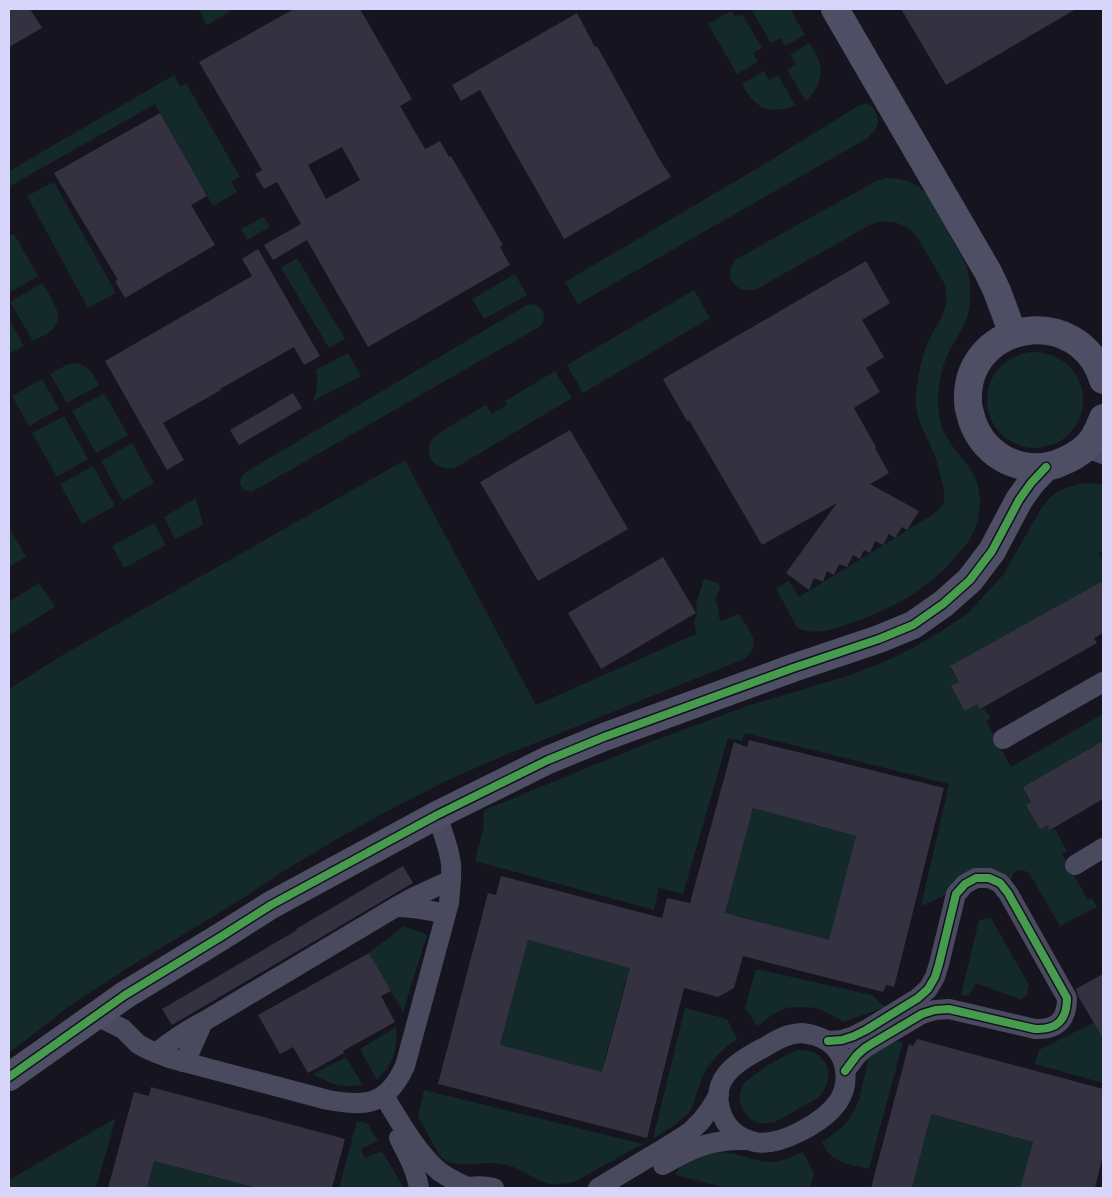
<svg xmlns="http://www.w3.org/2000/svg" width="1112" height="1197" font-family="Signika,sans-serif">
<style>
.green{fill:#142929}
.building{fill:#343241;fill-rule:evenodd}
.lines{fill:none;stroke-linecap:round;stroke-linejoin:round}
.street{stroke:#4a4a5f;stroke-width:20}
.secondary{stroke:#4e4e65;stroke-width:28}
.cycleway-casing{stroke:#131023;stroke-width:11}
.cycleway{stroke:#469c4c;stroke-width:8}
</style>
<rect width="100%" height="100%" fill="#16141f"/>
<!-- green -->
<g class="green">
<path d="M198,9H228L230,12L207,25Z"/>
<path d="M751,9H790L805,35L785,46L780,38L771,43Z"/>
<path d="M731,11L736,17L742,14L762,48L753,53L758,62L737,74L708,24Z"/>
<path d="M809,43C813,49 817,55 819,61C825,76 816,91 806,101L787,70L796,64L790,55Z"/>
<path d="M764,71L769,80L778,75L796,106C768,114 756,110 742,84Z"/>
<path d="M174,75L180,87L186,83L240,177L231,182L237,192L213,206L155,104L10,186L9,171Z"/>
<path d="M866,103C872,106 875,109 877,115C881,125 874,132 866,139L578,304L565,282L761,166L858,106Z"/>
<path d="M886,178C903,178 916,182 928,195C937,211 946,228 955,245C959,252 964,260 967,268C972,287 972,310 963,327C959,336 952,344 948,354C941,369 938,385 938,401C938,412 940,425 945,434C958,459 978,467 980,499C980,513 977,528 970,539C967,545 962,549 958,554C929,589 888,612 845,625C827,631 815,635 797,628L776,588L789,581L799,597L932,515C936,511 943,507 944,501C945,495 943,488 942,482C939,471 937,460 932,449C926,435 918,423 916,407C915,389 920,363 926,347C935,324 953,310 944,283L916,235C902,222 888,218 870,225L755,290C735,293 722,278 735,260L876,181Z"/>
<path d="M54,182L116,293L88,308L27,196Z"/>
<path d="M264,217L270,227L247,240L241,229Z"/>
<path d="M14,234L38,276L9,293V236Z"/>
<path d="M297,258L345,339L329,348L281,268Z"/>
<path d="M515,274L527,295L484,319L472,299Z"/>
<path d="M42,283C49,296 67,316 53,329C48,334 39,338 33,341L10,302Z"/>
<path d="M694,290L710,318L583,393L567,365Z"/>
<path d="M534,304C544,309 547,316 541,326L257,489L251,492L244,490L240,484L241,477L246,472L527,305Z"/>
<path d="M9,319L24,346L9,354Z"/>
<circle cx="1035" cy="400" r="48"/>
<path d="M348,353L361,376L313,401C317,391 319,381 316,370Z"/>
<path d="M76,363C89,366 93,373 99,385L67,403L50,374L68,364Z"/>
<path d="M555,371L572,398L455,468C446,469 437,468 431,459C428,453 428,446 431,441C435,433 476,411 486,405L492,414L507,405L505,401Z"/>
<path d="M42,379L59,409L29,426L12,396Z"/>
<path d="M104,393L128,435L96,453L72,411Z"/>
<path d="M64,416L88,459L57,477L32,433Z"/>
<path d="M132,443L154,483L123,501L101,461Z"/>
<path d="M405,460L536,705L696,634L694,621L697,613L696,604L704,579L718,583L720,588L715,600L719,609L718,615L721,621L739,614C749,630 765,646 742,660L498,758L444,782L391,809L339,838L287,869L237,902L126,969L71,1005L9,1053V689L61,656Z"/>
<path d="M93,466L115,506L82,524L60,484Z"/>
<path d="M1084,483L1103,484V551L1099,554L1103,562V581L950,667L955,676L962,672L981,710L984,708L991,718L986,721L1011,767L1103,714V741L1023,787L1028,797L1035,793L1051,831L1055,829L1067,851L1062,854L1088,900L1092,898L1097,907L1060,926L1029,873L1023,870L1015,871L1013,874L1010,883L954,882L944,896L921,906L949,784L745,733L742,741L728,738L683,894L659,888L654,910L475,861L483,830L484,810L653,741L750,705L854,674L886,661L916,646L943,630L968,613L1003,575L1039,512L1046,502L1055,493L1065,488Z"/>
<path d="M196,498L203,525L175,539L164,517Z"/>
<path d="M154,523L166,545L124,568L112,546Z"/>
<path d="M9,527L26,557L9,567Z"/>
<path d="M39,583L55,607L11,634L9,630V602Z"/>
<path d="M753,808L856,836L825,957L817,937L738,916L721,928Z"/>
<path d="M991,918L1029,985L1027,995L1021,1000L976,983L968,996L961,995L979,920Z"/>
<path d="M404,926L427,935L403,1012L369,953Z"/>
<path d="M528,940L646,972L626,980L604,1062L618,1077L500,1045Z"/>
<path d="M756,969L872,995L885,1007L843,1022C827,1011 819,1007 799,1007C794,1007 789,1007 784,1009C774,1012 765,1021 757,1026L745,1008Z"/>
<path d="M685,1008L727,1019L737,1039C719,1051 706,1065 699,1086C696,1094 694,1107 688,1114C680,1122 663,1132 653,1139Z"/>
<path d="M1103,1018V1083L1035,1064L1039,1050Z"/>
<path d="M396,1027C398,1050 393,1064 377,1080L360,1049Z"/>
<path d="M895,1042H903L869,1169C849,1164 832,1164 822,1143L843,1126L850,1118L855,1109L859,1100L869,1057L886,1043Z"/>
<path d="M803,1050C808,1051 814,1052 818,1055C834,1067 830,1086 818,1098L775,1122C769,1123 764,1124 759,1123C743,1118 735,1099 743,1085C748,1077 785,1054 795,1051C797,1050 800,1050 803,1050Z"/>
<path d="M346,1057L363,1085C342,1088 331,1085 313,1074Z"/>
<path d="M424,1090L643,1144L574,1182C566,1183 559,1185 550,1184C539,1182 529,1174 518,1169C511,1166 503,1164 495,1163C477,1162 452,1170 439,1155L418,1116Z"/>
<path d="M919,1111L1033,1142L1020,1188H912L928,1126Z"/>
<path d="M116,1118L96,1188H9V1180Z"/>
<path d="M357,1121L367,1123L378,1141L361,1149L365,1158L382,1151L404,1188H339Z"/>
<path d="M803,1152L814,1174L810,1188H728L675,1175C677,1171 680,1166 684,1164C697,1156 714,1151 729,1153C743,1155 756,1162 770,1162C782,1161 792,1157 803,1152Z"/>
<path d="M154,1161L257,1188H147Z"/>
</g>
<!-- building -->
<g class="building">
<path d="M9,9H30L42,28L9,47Z"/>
<path d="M294,9H360L412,99L400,106L425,149L440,141L449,157L451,156L503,245L500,247L510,265L368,347L307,240L273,260L264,245L301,224L277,182L264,189L255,174L262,170L199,62ZM342,147L360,180L326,199L308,165Z"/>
<path d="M901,9H1076L946,85Z"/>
<path d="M577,13L595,47L597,46L660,160L671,177L564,239L480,90L461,101L452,85Z"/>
<path d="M160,113L207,196L191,205L215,245L125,298L115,281L118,280L54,173Z"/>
<path d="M258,249L320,356L304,365L294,347L220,389L221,390L163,423L184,460L167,470L105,361L252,276L242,259Z"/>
<path d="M866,261L890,303L862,320L884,357L866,368L880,392L854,408L876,447L875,448L889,473L870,484L919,511L907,530L902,527L895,538L889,534L883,545L875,541L870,553L864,550L860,559L853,555L847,567L839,564L834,575L827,571L823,582L814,578L809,590L786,573L837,503L762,545L689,420L687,421L663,379Z"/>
<path d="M293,393L302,408L239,445L230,430Z"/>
<path d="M570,430L628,529L538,581L480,482Z"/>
<path d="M663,557L696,613L601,669L568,613Z"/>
<path d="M1103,581V633L1094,638L1097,643L980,709L977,704L965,711L951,686L959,682L950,666Z"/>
<path d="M749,740L944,788L894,987L886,985L883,992L743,956L734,988L725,993L718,997L684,988L647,1138L438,1084L488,893L496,895L501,876L662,918L667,898L690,903L734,742L747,747ZM753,808L856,836L829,940L725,913ZM528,940L630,968L602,1072L500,1045Z"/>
<path d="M1103,741V799L1050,830L1048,825L1040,829L1026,805L1031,802L1023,787Z"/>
<path d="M403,866L413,883L172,1025L162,1009L297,930L296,929Z"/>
<path d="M369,953L391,991L381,996L395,1022L343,1051L344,1053L308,1073L293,1047L280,1054L258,1015Z"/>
<path d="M1103,974V1038L1078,996L1076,989Z"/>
<path d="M917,1039L1103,1089V1155L1095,1188H1020L1033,1142L931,1114L912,1188H871L909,1044L913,1046Z"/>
<path d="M151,1087L345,1139L332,1188H257L154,1161L147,1188H108L134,1092L149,1096Z"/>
</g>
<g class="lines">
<!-- street -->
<g class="street">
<path d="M1086,448L1103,454"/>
<path d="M1003,739L1103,682"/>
<path d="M1075,865L1103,848"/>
<path d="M396,907C413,907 429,910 445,914"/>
<path d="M92,1018L103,1019L123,1029L138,1044L147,1049L169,1058L328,1100C367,1107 387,1105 405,1066L449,903C450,890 452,877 451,864C449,847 442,831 437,815"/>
<path d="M802,1033C811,1034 819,1036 827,1041C847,1053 851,1083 838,1102C824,1122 780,1147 755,1142C742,1139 729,1131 723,1117C707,1081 734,1063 763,1048C777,1040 785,1034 802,1033Z"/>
<path d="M828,1041L842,1040L854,1036L866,1030L918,998L928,989L935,977L939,964L956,894L965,884L976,878H989L1000,883L1008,893L1067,998C1067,1020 1057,1030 1035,1029L949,1009L935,1010L922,1014L873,1043L865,1048L857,1055L845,1071"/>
<path d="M156,1053C171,1041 185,1031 203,1022L396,907L414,897L451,880"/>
<path d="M183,1062L191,1049L203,1022"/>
<path d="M384,1096C399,1121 418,1154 440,1172C449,1178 458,1183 468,1187"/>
<path d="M399,1138C408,1155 416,1170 419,1188"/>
<path d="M663,1165C693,1147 713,1139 748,1140"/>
<path d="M464,1188C473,1186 485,1186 494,1188"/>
<path d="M598,1188L676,1141L690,1132L701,1121L711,1108L719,1094"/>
</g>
<!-- secondary -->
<g class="secondary">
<path d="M835,9L988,272L997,291L1013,334"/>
<path d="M1103,380C1079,302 964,321 968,402C968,406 969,410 970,413C979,453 1018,476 1057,464C1067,460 1078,455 1086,447C1095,439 1099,428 1103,418"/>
<path d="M9,1077L125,995L222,936L271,905L437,815L548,760L604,737L793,668L879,639L913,625L943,604L970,580L992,551L1019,500L1031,483L1046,467"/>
</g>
<defs>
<g id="cycleway">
<path d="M828,1041L842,1040L854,1036L866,1030L918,998L928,989L935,977L939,964L956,894L965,884L976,878H989L1000,883L1008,893L1067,998C1067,1020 1057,1030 1035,1029L949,1009L935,1010L922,1014L873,1043L865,1048L857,1055L845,1071"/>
<path d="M9,1077L125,995L222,936L271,905L437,815L548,760L604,737L793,668L879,639L913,625L943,604L970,580L992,551L1019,500L1031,483L1046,467"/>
</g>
</defs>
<!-- cycleway casing -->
<use href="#cycleway" class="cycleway-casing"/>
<!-- cycleway -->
<use href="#cycleway" class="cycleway"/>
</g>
<!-- border -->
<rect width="1112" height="1197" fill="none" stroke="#d8d5fb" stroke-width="20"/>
</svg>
